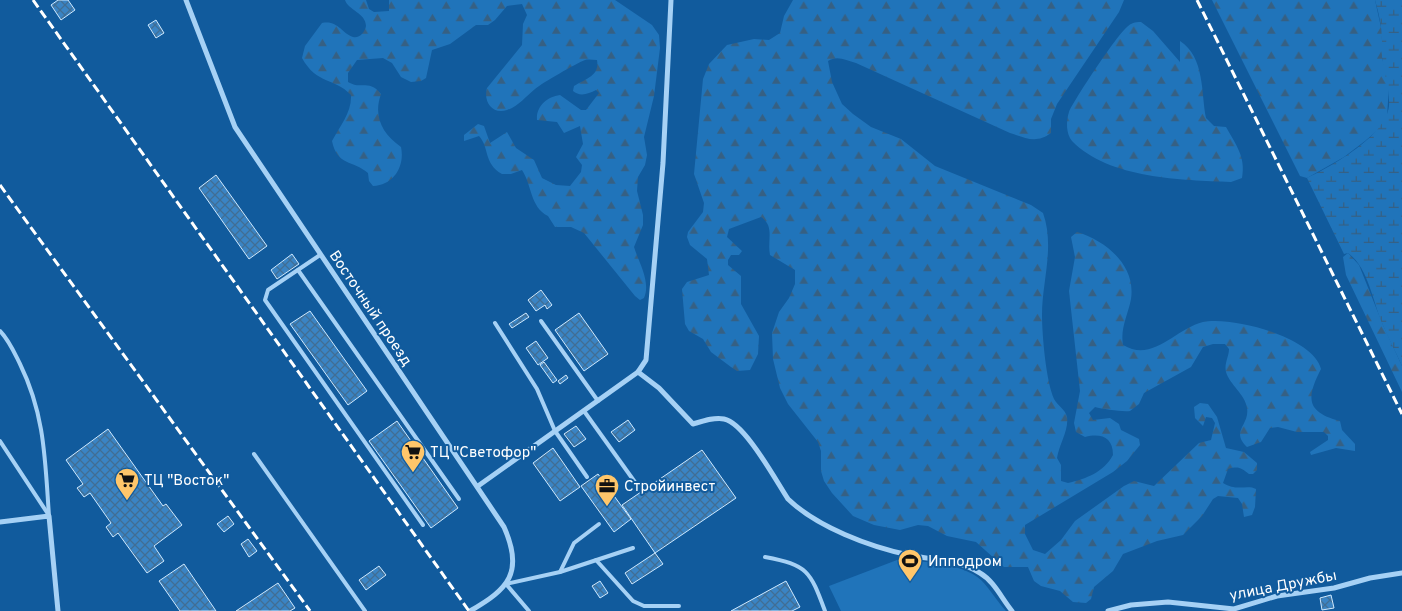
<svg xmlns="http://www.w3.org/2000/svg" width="1402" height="611" font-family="Overpass,sans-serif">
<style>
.forest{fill:url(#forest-firs)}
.wetland{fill:url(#wetland-marsh)}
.pitch{fill:#2074ba}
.building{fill:url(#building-cross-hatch);stroke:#cfe9fe}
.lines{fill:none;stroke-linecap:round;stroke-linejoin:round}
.service{stroke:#a6d1f5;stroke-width:4}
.minor{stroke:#a6d1f5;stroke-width:5}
.rail{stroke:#fff;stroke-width:3;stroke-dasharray:9 4;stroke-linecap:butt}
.labels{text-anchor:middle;stroke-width:4;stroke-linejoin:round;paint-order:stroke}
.street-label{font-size:15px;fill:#fff;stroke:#115b9d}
.poi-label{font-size:15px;fill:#fff;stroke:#115b9d;text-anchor:start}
</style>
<defs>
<pattern id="forest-firs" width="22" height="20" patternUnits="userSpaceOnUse" patternTransform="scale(1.25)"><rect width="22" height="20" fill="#2074ba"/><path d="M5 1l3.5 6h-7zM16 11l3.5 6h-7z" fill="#366083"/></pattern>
<pattern id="wetland-marsh" width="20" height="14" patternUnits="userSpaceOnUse" patternTransform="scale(1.25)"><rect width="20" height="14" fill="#2074ba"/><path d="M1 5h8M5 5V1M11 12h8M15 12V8" fill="none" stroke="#366083"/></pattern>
<pattern id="building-cross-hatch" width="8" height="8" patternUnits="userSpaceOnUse" patternTransform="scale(1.25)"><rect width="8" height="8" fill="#3a84c4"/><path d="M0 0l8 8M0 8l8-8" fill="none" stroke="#416e94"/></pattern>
</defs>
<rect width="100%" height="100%" fill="#115b9d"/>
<!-- forest -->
<g class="forest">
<path d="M345,0H366L369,9L374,12L389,11V0H615L652,25L659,35L660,48L654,96L644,137L647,155L645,165L638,177L637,191L643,215V225L634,247C639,263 651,282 644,298L640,300L635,296L584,233L571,227H555L548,216C530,207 532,185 522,170L511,174H502C483,163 490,148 479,136L464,141V135L478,124L484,126L490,143L507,132L516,148L534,160L542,178L556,185L570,186L581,172L582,165L576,157L583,144L580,126L564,133L557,122L537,120C536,106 547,97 560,95L581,110H586L599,93L596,90C588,94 580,97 573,91L574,86C585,79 600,76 597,60C593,60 589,59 585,60C577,63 542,83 535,89C525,97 519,106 507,110C492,115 483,101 487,88L522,45L523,24L527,15L522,4L507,6L495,20L488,25H476L450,44L432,50L426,78L421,81L411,82L401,77L392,63L383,58L357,60L348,73V82C361,90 369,79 381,94C373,116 382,134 401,147C405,166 394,185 373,186L369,181L368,173C353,160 337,166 332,141C340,126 352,112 351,95C334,77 317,85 302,58L305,46L322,23C338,20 341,33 353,37C359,39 365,32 366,26C366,13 348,10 345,0Z"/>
<path d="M793,0H1124L1119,12L1057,104L1051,119V133C1036,144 1026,138 1010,133L856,63C846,60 837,55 828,61L832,82L842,104L853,114L871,127L901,139L935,166L1031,205L1043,213C1055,247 1042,281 1042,315C1042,335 1046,382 1054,399C1058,406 1065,409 1067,417C1069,430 1059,445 1057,458L1061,465V481L1068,483C1086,479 1104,472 1113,455C1113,437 1101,433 1085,437L1076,432L1074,423L1080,391L1069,291L1075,257L1071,237L1077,232C1106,241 1136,265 1131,299C1128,315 1120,328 1123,345C1153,363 1175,329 1203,322C1232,316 1313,337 1321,369C1306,398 1306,412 1340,421L1342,430L1355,444V451L1336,448L1311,455L1310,452L1328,440V436L1324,432H1297L1278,427L1270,428L1261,442L1247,447C1230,431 1250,425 1247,408C1245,394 1230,385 1226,372C1224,363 1229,357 1229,349L1225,344H1213L1203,347L1191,367L1144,393L1139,404L1130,411C1122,412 1103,409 1095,407L1089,413L1093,420L1110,418L1119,424L1121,430L1139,439L1140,445L1127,461L1113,472L1025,525V534L1033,550L1045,554L1061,540L1075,521L1124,486L1134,481L1154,486L1199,443L1211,440L1215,423L1212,418L1206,417L1203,426L1195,418L1194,407L1200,403L1208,404L1217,417L1226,448L1244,452L1257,463V470L1253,474H1249C1241,468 1239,466 1228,469L1223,483C1237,492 1247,484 1256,489L1255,507L1252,515L1244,517L1242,504L1238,498L1218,496L1213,499L1202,516L1183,535L1157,541L1123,554L1113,571L1094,587L1091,599L1086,603L1073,602L1060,591L1041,586L1034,581L1028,567H1004L976,542L947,536L928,526L918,525L900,530L874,525L853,516L832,493L824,481L821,471V451L818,442L788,404L780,388L773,359L772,333L779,312L789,298L795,284V270L770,255C767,240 775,226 761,217L729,229L727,237L742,251L739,255H731L728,260V265L741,276V304L759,336L758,354L750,370L737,371L731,367L711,352L703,339L689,331L685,324L682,289L687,282L709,275L707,259L690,245L687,237L688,232L703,212L704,203L694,174L703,79L709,64L727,45L754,39L769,40L780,33L784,16Z"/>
<path d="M1212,0H1375L1382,32V58L1389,85L1387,117L1379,129L1365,141L1344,157L1307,178L1300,176Z"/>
<path d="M1141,22L1153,31L1180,62V41C1205,57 1201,93 1206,118L1214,126L1226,127C1236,145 1246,157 1242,178L1231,182C1183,180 1109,179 1072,141C1066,134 1066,121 1069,112C1074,100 1117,35 1127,27C1131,23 1135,22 1141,22Z"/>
<path d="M1348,253L1359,265L1383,325L1402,366V392L1346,275L1343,257Z"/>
</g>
<!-- wetland -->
<path class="wetland" d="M1375,0H1402V366C1396,352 1388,338 1382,323C1373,302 1368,267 1348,253L1344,254L1307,178C1332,166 1386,136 1389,106C1390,89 1384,74 1382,57C1381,52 1382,47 1382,42C1382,27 1379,14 1375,0Z"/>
<!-- pitch -->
<path class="pitch" d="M897,560C920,561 963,563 981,580C990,589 997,601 1006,611H841L829,586Z"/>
<!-- building -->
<g class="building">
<path d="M58,0H68L75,10L61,20L51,5Z"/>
<path d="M156,20L164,33L156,38L148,25Z"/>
<path d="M216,175L267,246L249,259L199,188Z"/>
<path d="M292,254L299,264L277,279L271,270Z"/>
<path d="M541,290L552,305L547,309L545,305L536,311L528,300Z"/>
<path d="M310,311L367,391L348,405L290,324Z"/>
<path d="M526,313L529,317L512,328L509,324Z"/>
<path d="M579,313L608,354L584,371L555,330Z"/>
<path d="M536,341L548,358L538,365L526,348Z"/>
<path d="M544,362L557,380L553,383L540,365Z"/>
<path d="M566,375L568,378L560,384L558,381Z"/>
<path d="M628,420L635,430L619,442L611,432Z"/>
<path d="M397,421L458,508L431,528L369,441Z"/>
<path d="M576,426L586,439L574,447L564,434Z"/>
<path d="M108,429L163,506L166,504L182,525L154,546L164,561L147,573L118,533L113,537L106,527L111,523L90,493L84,497L77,488L83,484L66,460Z"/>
<path d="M553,448L580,487L560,501L533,463Z"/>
<path d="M702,450L736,498L655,553L622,505Z"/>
<path d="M598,474L631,519L614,532L581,486Z"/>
<path d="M228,516L234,524L224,532L217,524Z"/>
<path d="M248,539L257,551L249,557L241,544Z"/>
<path d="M655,553L663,564L632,584L625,573Z"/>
<path d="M184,564L216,611H180L159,581Z"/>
<path d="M379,566L386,575L366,590L359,580Z"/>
<path d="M600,581L608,593L600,598L592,586Z"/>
<path d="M786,581L800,607L792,611H731Z"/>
<path d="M278,583L295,608L290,611H236Z"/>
<path d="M1331,595L1334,608L1322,610L1320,598Z"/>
</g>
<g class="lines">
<!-- service -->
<g class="service">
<path d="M320,255L268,290L265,300L423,525"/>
<path d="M298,270L459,499"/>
<path d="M541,321L598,401"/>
<path d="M495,323L537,389L555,431L587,477"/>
<path d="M0,331C9,340 14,352 20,364C45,415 45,460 49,516"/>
<path d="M584,411L637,485"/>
<path d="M0,441L48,514"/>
<path d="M254,454L365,611"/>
<path d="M765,557C808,565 810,571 825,611"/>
<path d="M596,560L633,601L644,606H679"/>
<path d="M560,572L574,543L599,524"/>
<path d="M529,611L506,584L560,572L633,548"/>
</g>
<!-- minor -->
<g class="minor">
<path d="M186,0L235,127L504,527C524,572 509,589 470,611"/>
<path d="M638,372L659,388L693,424C703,421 714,417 724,419C745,423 776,481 788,499C817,527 870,547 909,555C933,560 959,560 980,573C994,581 1002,599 1012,611"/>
<path d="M478,486L638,372L646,360L663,163L671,0"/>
<path d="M0,522L49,516L58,611"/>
<path d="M1108,611L1131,605L1168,602L1234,609L1277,596L1334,588L1370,578L1402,573"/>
</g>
<!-- rail -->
<g class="rail">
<path d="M33,0L469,611"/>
<path d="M1197,0L1402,414"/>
<path d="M0,185L310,611"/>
</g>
</g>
<!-- icons -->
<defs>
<symbol id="supermarket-pin" viewBox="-11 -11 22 30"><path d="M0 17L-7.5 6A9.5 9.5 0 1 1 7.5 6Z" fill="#ffc66a" stroke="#115b9d"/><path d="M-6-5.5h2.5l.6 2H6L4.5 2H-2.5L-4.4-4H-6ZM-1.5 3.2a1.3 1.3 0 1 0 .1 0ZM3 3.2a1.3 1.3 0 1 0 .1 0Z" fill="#111"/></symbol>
<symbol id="office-pin" viewBox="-11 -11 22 30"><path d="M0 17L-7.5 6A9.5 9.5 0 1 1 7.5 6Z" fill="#ffc66a" stroke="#115b9d"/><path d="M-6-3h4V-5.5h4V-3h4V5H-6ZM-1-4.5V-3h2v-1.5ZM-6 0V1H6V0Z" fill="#111"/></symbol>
<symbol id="stadium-pin" viewBox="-11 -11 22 30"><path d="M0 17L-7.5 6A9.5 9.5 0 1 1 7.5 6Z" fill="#ffc66a" stroke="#115b9d"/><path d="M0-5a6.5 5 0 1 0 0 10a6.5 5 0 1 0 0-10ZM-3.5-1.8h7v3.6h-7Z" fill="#111"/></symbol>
</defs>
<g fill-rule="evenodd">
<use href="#supermarket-pin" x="399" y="438" width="28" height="38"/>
<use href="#supermarket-pin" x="113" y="466" width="28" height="38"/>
<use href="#office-pin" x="593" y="472" width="28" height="38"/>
<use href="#stadium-pin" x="896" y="547" width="28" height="38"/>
</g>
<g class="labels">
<!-- street labels -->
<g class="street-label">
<text transform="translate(371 308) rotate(56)" y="5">Восточный проезд</text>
<text transform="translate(1283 585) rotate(-11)" y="5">улица Дружбы</text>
</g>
<!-- poi labels -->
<g class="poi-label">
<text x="430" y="457">ТЦ "Светофор"</text>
<text x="144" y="485">ТЦ "Восток"</text>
<text x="624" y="491">Стройинвест</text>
<text x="928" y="566">Ипподром</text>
</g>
</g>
</svg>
